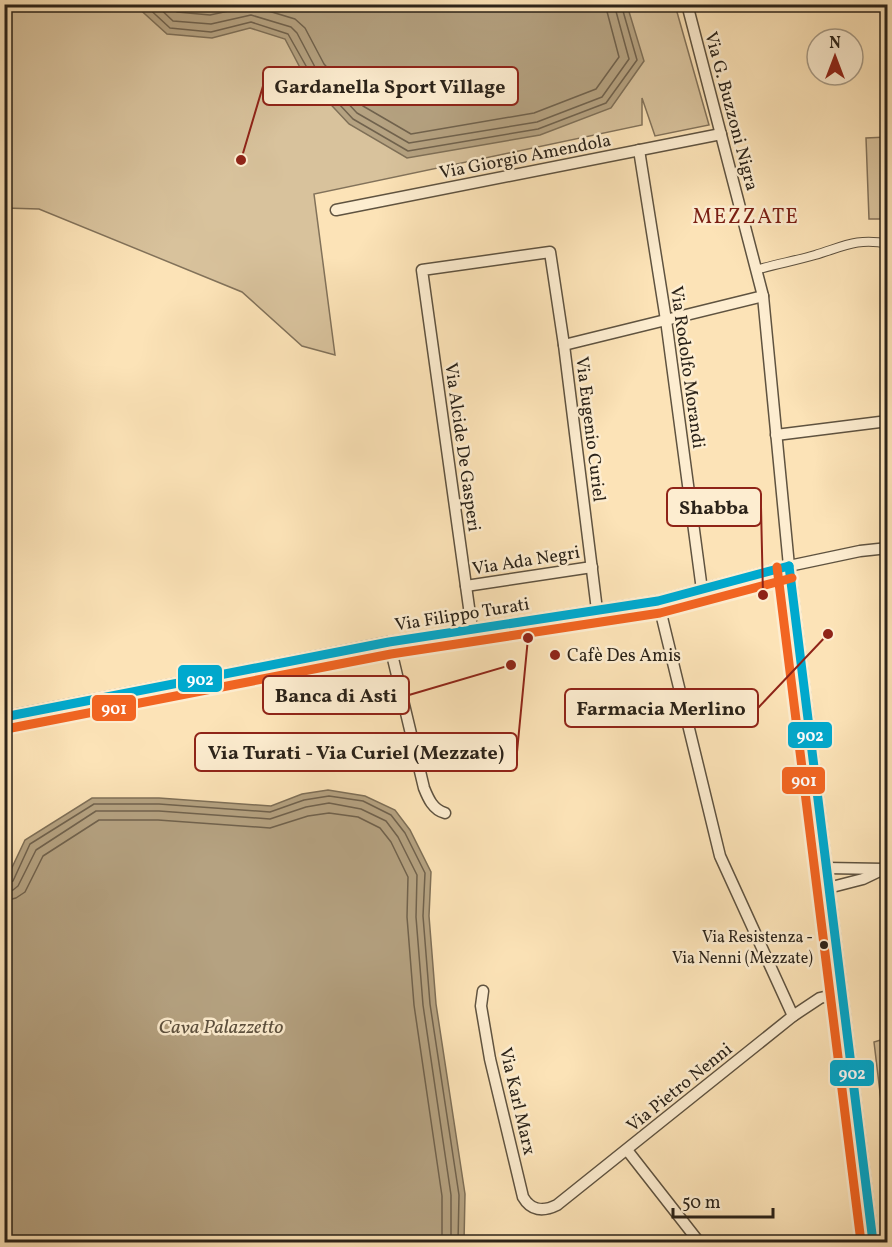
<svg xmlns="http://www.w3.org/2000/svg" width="892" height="1247" font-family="Vollkorn,serif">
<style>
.green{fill:#d8c29c;stroke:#82725a;stroke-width:1.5}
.water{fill:#b5a281;stroke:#7e6f57;stroke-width:1.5}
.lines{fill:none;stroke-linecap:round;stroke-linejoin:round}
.shore{stroke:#70624d;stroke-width:1.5}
.pedestrian-casing{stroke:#5f5340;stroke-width:10}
.minor-casing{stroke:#5f5340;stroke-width:13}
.pedestrian{stroke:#fdedd0;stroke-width:8}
.minor{stroke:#fdedd0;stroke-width:10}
.bus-1-casing{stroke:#fdedd0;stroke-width:14}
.bus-2-casing{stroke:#fdedd0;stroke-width:14}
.bus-1{stroke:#00a9ce;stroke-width:9}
.bus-2{stroke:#f26522;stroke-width:9}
.poi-dot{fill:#8f2418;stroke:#fdedd0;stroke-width:2}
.bus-dot{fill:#2b2319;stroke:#fdedd0;stroke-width:2}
.labels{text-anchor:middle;stroke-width:5;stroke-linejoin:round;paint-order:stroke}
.bus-label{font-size:16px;fill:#2b2319;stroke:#fdedd0;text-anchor:end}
.street-label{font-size:18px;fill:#2b2319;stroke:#fdedd0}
.poi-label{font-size:18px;fill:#2b2319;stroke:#fdedd0;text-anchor:start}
.water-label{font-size:20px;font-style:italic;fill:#5b4f3d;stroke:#fdedd0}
.quarter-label{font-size:21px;letter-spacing:1.5px;fill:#7a1f14;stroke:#fdedd0}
.leader{fill:none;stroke:#8f2418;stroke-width:2}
.callout-dot{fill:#8f2418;stroke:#fdedd0;stroke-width:2}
.callout{fill:#fdedd0;stroke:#8f2418;stroke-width:2}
.callout-label{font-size:20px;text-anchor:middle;font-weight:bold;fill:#2b2319}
.line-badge{stroke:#fdedd0;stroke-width:2}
.badge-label{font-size:16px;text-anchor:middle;font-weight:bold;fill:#fff}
</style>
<rect width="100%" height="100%" fill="#fce3b7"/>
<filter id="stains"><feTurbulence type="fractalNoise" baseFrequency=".00333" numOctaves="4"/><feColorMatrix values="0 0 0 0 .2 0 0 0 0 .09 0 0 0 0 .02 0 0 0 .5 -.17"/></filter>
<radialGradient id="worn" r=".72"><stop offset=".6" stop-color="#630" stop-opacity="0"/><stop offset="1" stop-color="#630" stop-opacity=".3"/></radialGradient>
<!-- green -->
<g class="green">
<path d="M5,5H675L709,125L655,136L642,98V125L314,194L335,355L302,346L242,292L39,209L5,208Z"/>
<path d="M887,137V219H869L866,138Z"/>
<path d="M887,1038H888L887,1151L874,1042Z"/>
</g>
<!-- water -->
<g class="water">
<path d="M135,5H627L644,61L611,108L540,135L407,158L349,124L305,77L285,39L250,28L212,38L167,34Z"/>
<path d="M328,790L365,796L395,810L410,830L431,872L429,916L436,1004L465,1194L464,1242H5V878H7L25,840L92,798H159L271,806L302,794Z"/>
</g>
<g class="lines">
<!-- shore -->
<g class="shore">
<path d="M144,4L170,28L211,32L251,22L288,34L310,73L353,119L408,151L538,129L606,103L637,60L621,4"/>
<path d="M155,4L173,21L211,24L251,15L291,27L297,33L316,69L357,113L409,143L537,122L602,97L629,59L614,4"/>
<path d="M168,4L177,12L210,15L252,6L295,19L305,28L324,64L363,106L411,134L534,113L596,89L619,57L605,4"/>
<path d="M4,884L13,881L30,844L94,804H159L270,812L304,800L329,796L363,801L391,815L405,833L425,873L423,916L430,1004L459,1195L458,1242"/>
<path d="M4,892L13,890L18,886L36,850L96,811H159L270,819L306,807L329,803L361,809L386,821L398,837L417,875L416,917L423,1005L451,1195V1242"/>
<path d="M4,901L16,898L25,892L43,856L99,820H158L270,828L308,816L329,813L358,817L380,828L391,842L408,877L407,917L414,1005L442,1196V1242"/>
</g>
<defs>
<path id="pedestrian" d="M756,270C775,264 795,261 815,255C842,247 858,237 888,244"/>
<g id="minor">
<path d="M687,4L763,296L789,566L873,1242"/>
<path d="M639,150L666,320L702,590"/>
<path d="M336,210L721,134"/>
<path d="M564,345L763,296"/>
<path d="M776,435L888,421"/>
<path d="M466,586L592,567"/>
<path d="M658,601L720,856L793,1016"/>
<path d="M472,629L422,270L550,252L564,345L597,610"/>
<path d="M389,642L424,788C428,798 433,810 445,813"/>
<path d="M4,717L389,642L658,601L789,566L860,551L888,548"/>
<path d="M826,868L884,869"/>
<path d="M828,888L863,879L888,867"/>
<path d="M483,991L481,1006L490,1059L523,1197C531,1211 543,1212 557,1205L793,1016L820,998L841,993"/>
<path d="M627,1150L699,1242"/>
</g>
</defs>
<!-- pedestrian casing -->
<use href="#pedestrian" class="pedestrian-casing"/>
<!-- minor casing -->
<use href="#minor" class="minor-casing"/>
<!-- pedestrian -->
<use href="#pedestrian" class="pedestrian"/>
<!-- minor -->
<use href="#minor" class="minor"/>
<defs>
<g id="bus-1">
<path d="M789,566L873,1242"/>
<path d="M4,717L389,642L658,601L789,566"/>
</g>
<g id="bus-2">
<path d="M777,567L861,1242"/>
<path d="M6,729L391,654L660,613L792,578"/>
</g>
</defs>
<!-- bus-1 casing -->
<use href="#bus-1" class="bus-1-casing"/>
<!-- bus-2 casing -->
<use href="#bus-2" class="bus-2-casing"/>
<!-- bus-1 -->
<use href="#bus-1" class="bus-1"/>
<!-- bus-2 -->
<use href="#bus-2" class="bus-2"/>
</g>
<!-- markers -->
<circle class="poi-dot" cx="555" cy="655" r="6"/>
<circle class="bus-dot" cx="824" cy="945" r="5"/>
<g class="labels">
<!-- bus labels -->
<g class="bus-label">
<text x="813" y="942">Via Resistenza -<tspan x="813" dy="21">Via Nenni (Mezzate)</tspan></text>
</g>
<!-- street labels -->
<g class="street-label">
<text transform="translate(732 111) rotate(75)" y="6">Via G. Buzzoni Nigra</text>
<text transform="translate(525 156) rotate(-11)" y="6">Via Giorgio Amendola</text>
<text transform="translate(688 367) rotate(82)" y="6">Via Rodolfo Morandi</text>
<text transform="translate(591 429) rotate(83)" y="6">Via Eugenio Curiel</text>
<text transform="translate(463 447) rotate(82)" y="6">Via Alcide De Gasperi</text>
<text transform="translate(526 560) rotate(-9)" y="6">Via Ada Negri</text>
<text transform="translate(462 614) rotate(-9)" y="6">Via Filippo Turati</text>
<text transform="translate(679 1087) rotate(-39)" y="6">Via Pietro Nenni</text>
<text transform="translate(518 1101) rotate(77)" y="6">Via Karl Marx</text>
</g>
<!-- poi labels -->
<g class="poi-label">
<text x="567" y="661">Cafè Des Amis</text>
</g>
<!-- water labels -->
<g class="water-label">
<text x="221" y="1033">Cava Palazzetto</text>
</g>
<!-- quarter labels -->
<g class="quarter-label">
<text x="746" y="223">MEZZATE</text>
</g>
</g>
<!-- callouts -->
<path class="leader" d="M241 160L263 86M763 595L761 507M511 665L409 695M828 634L758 708M528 638L517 752"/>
<g class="callout-dot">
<circle cx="241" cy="160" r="6"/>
<circle cx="763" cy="595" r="6"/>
<circle cx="511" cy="665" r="6"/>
<circle cx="828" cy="634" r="6"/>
<circle cx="528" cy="638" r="6"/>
</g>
<g class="callout">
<rect x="263" y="67" width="255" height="38" rx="6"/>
<rect x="667" y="488" width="94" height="38" rx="6"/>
<rect x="263" y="676" width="146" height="38" rx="6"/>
<rect x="565" y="689" width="193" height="38" rx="6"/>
<rect x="195" y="733" width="322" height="38" rx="6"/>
</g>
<g class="callout-label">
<text x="390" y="93">Gardanella Sport Village</text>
<text x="714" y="514">Shabba</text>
<text x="336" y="702">Banca di Asti</text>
<text x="661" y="715">Farmacia Merlino</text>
<text x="356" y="759">Via Turati - Via Curiel (Mezzate)</text>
</g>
<g class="line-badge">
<rect x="177" y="664" width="46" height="29" rx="6" fill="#00a9ce"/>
<rect x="91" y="694" width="46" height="28" rx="6" fill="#f26522"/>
<rect x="787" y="721" width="46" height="28" rx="6" fill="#00a9ce"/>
<rect x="781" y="766" width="45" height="29" rx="6" fill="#f26522"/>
<rect x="829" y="1059" width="46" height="28" rx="6" fill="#00a9ce"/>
</g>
<g class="badge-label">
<text x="200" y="685">902</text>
<text x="114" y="714">901</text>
<text x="810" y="741">902</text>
<text x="804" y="786">901</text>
<text x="852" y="1079">902</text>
</g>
<!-- margin -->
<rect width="892" height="1247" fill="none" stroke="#fce3b7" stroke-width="24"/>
<rect x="6" y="6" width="880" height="1235" fill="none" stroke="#2b2319" stroke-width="3"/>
<rect x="12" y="12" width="868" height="1223" fill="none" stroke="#2b2319" stroke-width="1.5"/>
<!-- north arrow -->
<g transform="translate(835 57)"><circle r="28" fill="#fdedd0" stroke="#a99c87" stroke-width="1.5"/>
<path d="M0-4.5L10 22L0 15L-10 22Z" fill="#8f2418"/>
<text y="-9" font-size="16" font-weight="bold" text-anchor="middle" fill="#2b2319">N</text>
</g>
<!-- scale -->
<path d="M673 1208v9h100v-9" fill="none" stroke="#2b2319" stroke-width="3"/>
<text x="682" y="1208" font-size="18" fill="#2b2319" stroke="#fdedd0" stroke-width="4.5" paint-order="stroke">50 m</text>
<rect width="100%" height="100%" filter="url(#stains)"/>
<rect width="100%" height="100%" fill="url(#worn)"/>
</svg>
